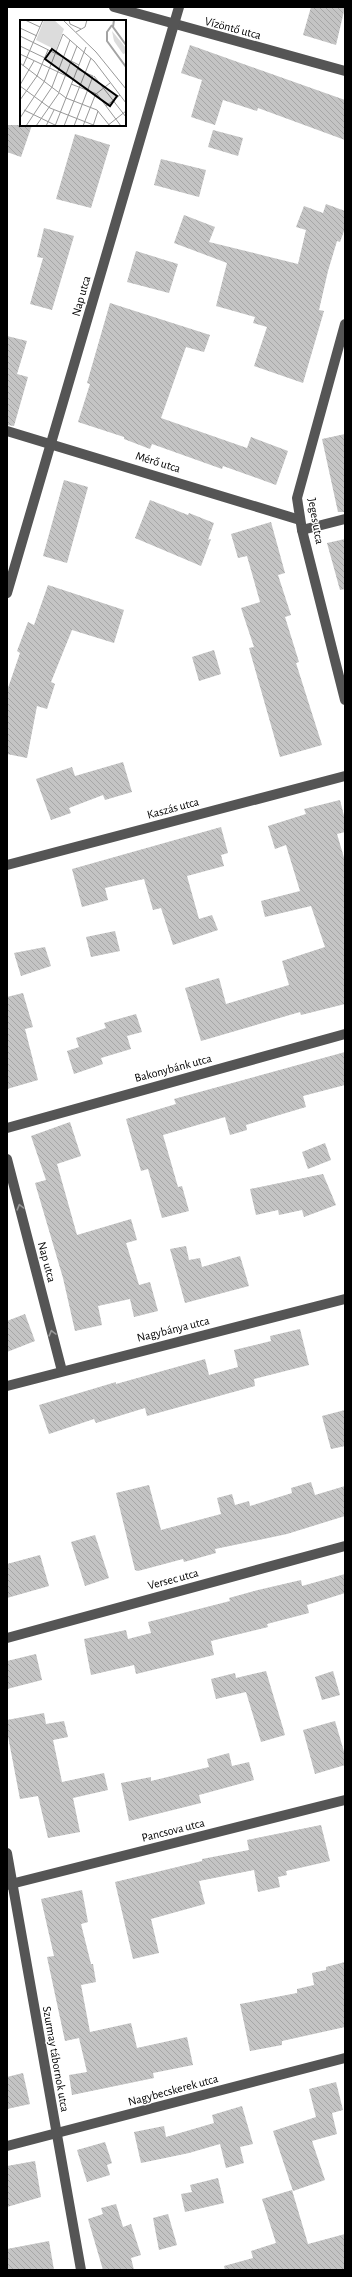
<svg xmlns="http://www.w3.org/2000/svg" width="352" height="2277" font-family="'Alegreya Sans',sans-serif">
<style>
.building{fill:url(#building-back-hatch)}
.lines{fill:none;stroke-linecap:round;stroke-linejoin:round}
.minor{stroke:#555;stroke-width:10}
.oneway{stroke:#999}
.labels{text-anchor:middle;stroke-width:3;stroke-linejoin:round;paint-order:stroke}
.street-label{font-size:12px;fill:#000;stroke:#fff}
.inset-river{fill:none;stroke:#a3a3a3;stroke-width:2}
.inset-road{fill:none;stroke:#999;stroke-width:1}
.view{fill:#000;fill-opacity:0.15;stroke:#000;stroke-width:2}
.inset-edge{fill:none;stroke:#000;stroke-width:2}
</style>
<defs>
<pattern id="building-back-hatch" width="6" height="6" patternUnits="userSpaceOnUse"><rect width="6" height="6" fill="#c4c4c4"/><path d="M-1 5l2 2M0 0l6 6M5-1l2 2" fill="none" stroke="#a7a7a7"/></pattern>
</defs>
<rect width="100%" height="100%" fill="#fff"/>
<!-- building -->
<g class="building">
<path d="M311,7H345L336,45L303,35Z"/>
<path d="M190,45L345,100V140L258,108L257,111L223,100L215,125L191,117L202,80L181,73Z"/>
<path d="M7,125H32L21,157L7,152Z"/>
<path d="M213,130L243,138L238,156L208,147Z"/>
<path d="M75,134L110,145L91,208L56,199Z"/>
<path d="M161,159L206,170L199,197L154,185Z"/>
<path d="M326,204L345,211V228L340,242L337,241L328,271L319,310L324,311L303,383L254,366L267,327L253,323L255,317L216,306L227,263L174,243L184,215L215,227L209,242L298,264L306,230L296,227L304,206L323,213Z"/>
<path d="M44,228L74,236L52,310L30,304L43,258L37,257Z"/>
<path d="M136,251L178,264L169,293L127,282Z"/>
<path d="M110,303L210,335L204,352L186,347L161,418L247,448L251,437L288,451L276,485L223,466L222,469L152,444L150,449L124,439V437L78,422L90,384L87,383Z"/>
<path d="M7,336L27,341L17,374L28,377L14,426L7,425Z"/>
<path d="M345,434V512H338L322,439Z"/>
<path d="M64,480L88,487L67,563L43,556Z"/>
<path d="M150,500L188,515L189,513L214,523L208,540L211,539L201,566L135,538Z"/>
<path d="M271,522L285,573L278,575L291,615L285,617L299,662L296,663L322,745L280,757L249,648L254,647L241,608L260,602L247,556L238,558L231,534Z"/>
<path d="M345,539V589L340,590L327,543Z"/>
<path d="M48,585L124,610L114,643L72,630L51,682L55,684L47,709L37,706L27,758L7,754V691L20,653L17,651L28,622L34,625Z"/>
<path d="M214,650L221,674L199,681L192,657Z"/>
<path d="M123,762L132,792L105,800L103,795L69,808L71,813L51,820L36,779L72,767L75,776Z"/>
<path d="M340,800L345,820V832L337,834L345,861V1004L301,1015L300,1012L201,1041L185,988L219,978L226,1004L289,985L282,961L325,947L311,906L265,917L261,901L300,891L286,845L275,849L268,826L306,814L304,809Z"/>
<path d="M221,827L228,853L221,855L224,866L187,876L199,919L212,915L218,930L173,945L161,908L153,910L144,879L105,888L108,900L82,907L72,869Z"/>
<path d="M115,931L120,951L91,957L86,937Z"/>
<path d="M45,947L51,966L21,976L14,953Z"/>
<path d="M23,993L33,1027L25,1029L38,1080L7,1089V997Z"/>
<path d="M136,1014L142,1032L127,1036L131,1049L101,1058L103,1064L74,1074L67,1051L79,1047L76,1038L106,1028L104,1023Z"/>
<path d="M345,1052V1085L303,1096L306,1107L246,1125L247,1130L230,1135L225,1117L163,1135L178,1187L182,1186L189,1211L162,1218L148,1169L141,1171L126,1119L176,1104L174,1099Z"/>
<path d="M70,1122L81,1156L57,1164L77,1235L131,1219L137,1240L126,1243L139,1285L150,1282L158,1311L134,1317L130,1299L98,1306L102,1325L75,1331L63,1278L35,1183L46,1180L31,1136Z"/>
<path d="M325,1143L331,1160L308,1169L302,1152Z"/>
<path d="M323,1174L336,1205L304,1217L302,1210L279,1215L278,1210L256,1215L250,1189Z"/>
<path d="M186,1246L189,1260L200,1258L202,1267L240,1256L249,1286L185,1303L170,1249Z"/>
<path d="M25,1314L35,1341L7,1352V1321Z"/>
<path d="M300,1329L309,1365L254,1379L255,1386L147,1416L145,1408L96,1423L94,1419L49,1434L39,1405L116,1382V1384L205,1359L209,1375L238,1367L234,1350L271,1341L270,1336Z"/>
<path d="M345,1410V1446L331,1449L322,1416Z"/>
<path d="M311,1482L315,1495L345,1486V1516L287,1534L215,1549L216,1553L184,1562L183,1559L138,1571L135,1570L116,1493L149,1485L161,1530L221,1514L217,1498L232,1494L235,1505L249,1501L250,1506L292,1493L291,1488Z"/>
<path d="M95,1535L109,1578L85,1586L71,1542Z"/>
<path d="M40,1555L49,1586L7,1598V1564Z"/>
<path d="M345,1574V1593L307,1605L309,1613L267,1624L268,1627L211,1641L214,1655L136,1674L134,1665L91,1675L84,1639L126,1630L128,1639L151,1633L148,1622L230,1601L229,1598L258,1590L301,1580L302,1586Z"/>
<path d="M36,1654L42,1680L7,1689V1661Z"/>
<path d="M266,1671L285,1735L261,1742L246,1692L216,1699L211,1679L235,1673L236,1678Z"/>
<path d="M333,1671L340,1695L322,1700L315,1677Z"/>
<path d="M44,1713L46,1724L64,1721L68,1737L53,1740L62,1782L104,1773L108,1790L73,1798L80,1832L48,1838L38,1796L20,1799L7,1731V1720Z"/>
<path d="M335,1721L345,1755V1765L315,1774L303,1730Z"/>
<path d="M229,1753L232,1766L249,1762L254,1780L199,1795L201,1803L129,1821L121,1783L151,1777V1781L209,1767L207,1759Z"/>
<path d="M321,1825L330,1861L286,1871L287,1875L278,1877L280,1887L258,1892L254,1870L199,1881L205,1904L151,1919L159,1953L133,1959L115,1882L202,1861V1859L249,1850L247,1840Z"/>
<path d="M82,1890L88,1922L81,1924L91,1964H93L96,1982L81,1985L90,2032L131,2023L137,2048L187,2037L193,2065L153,2073L154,2078L72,2095L69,2075L87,2072L79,2038L65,2041L47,1957L54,1956L41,1899Z"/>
<path d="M345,1962V2027L282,2041V2045L250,2051L240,2004L297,1993V1989L314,1985L312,1973L326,1970V1967Z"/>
<path d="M23,2073L30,2104L7,2109V2077Z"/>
<path d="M336,2082L343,2110L332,2113L337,2134L312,2141L325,2180L293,2191L273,2131L316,2117L309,2089Z"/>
<path d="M242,2106L253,2144L240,2147L244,2163L226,2168L220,2144L189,2153L141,2163L134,2132L164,2126L166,2137L214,2123L212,2115Z"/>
<path d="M105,2142L112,2163L107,2165L110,2175L87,2182L77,2150Z"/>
<path d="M35,2161L41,2197L7,2207V2166Z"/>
<path d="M218,2178L224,2203L185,2212L181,2194L192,2192L190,2185Z"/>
<path d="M292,2190L308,2244L345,2234V2270H225L224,2266L253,2258L251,2251L276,2243L262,2199Z"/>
<path d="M116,2204L123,2227L131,2224L141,2255L131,2258L134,2270H103L88,2219L103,2214L101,2208Z"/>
<path d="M168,2214L177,2245L159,2250L153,2218Z"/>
<path d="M49,2241L54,2270H7V2249Z"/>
</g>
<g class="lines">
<!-- minor -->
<g class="minor">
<path d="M114,7L345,71"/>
<path d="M345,324L297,498L302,530L345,700"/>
<path d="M7,431L300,520"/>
<path d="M302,530L345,519"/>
<path d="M7,593L179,7"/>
<path d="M7,865L345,776"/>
<path d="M7,1128L345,1034"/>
<path d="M7,1159L62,1371"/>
<path d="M7,1386L345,1299"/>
<path d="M7,1638L345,1546"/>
<path d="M7,1853L81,2270"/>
<path d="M7,1885L345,1800"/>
<path d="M7,2146L345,2058"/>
</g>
</g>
<!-- one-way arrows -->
<defs><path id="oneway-chevron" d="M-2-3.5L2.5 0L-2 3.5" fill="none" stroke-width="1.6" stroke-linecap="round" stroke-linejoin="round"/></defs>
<g class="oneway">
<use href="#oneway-chevron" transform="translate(20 1207) rotate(-105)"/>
<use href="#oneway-chevron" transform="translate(52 1333) rotate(-105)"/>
</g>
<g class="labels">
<!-- street labels -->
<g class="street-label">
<text transform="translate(233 28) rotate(15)" y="4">Vízöntő utca</text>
<text transform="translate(81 296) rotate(-74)" y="4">Nap utca</text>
<text transform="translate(158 462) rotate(17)" y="4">Mérő utca</text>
<text transform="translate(316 521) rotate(80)" y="4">Jeges utca</text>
<text transform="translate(173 808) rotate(-15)" y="4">Kaszás utca</text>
<text transform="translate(173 1068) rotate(-15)" y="4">Bakonybánk utca</text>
<text transform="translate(47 1262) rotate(75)" y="4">Nap utca</text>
<text transform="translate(173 1329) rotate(-14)" y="4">Nagybánya utca</text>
<text transform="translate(173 1579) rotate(-15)" y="4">Versec utca</text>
<text transform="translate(173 1830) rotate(-14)" y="4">Pancsova utca</text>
<text transform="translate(56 2059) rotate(80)" y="4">Szurmay tábornok utca</text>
<text transform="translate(173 2090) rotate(-15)" y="4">Nagybecskerek utca</text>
</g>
</g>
<!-- overview -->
<g transform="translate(20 20)">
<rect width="106" height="106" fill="#fff"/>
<path d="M92,11L106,28V33L103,34L94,21Z" fill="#dcdcdc"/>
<path d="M24,0H34L44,9L36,30L16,20Z" fill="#dcdcdc"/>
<path class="inset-river" d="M94,0L93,7L106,25M92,5L87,12V21L106,47"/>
<path class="inset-road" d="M5,0L20,7M43,0L76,32L106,69M49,0L50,4L61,9M0,8L17,16M56,12L65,7L67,0M0,16L59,45M0,26L25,38M0,34L53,59M0,43L46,78L77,90L90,106M3,46L23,0M57,49L73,56M17,56L28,30M74,56L106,97M24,62L43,14L74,41L106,83M51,64L77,74L101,106M0,65L14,41M0,66L30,88L76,106M32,67L50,20M39,72L57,26M76,74L90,63M0,80L17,56M86,86L100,75M4,90L35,105M0,98L24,62M6,106L32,67M16,106L39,73M26,106L34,90M35,106L66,27M44,106L71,38M54,106L73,56M63,106L76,73M73,106L78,91M87,106L106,91"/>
<path class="view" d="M32,29L97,76L90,86L25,39Z"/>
<rect width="106" height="106" class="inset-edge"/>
</g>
<!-- border -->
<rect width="352" height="2277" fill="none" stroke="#000000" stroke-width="16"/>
</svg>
